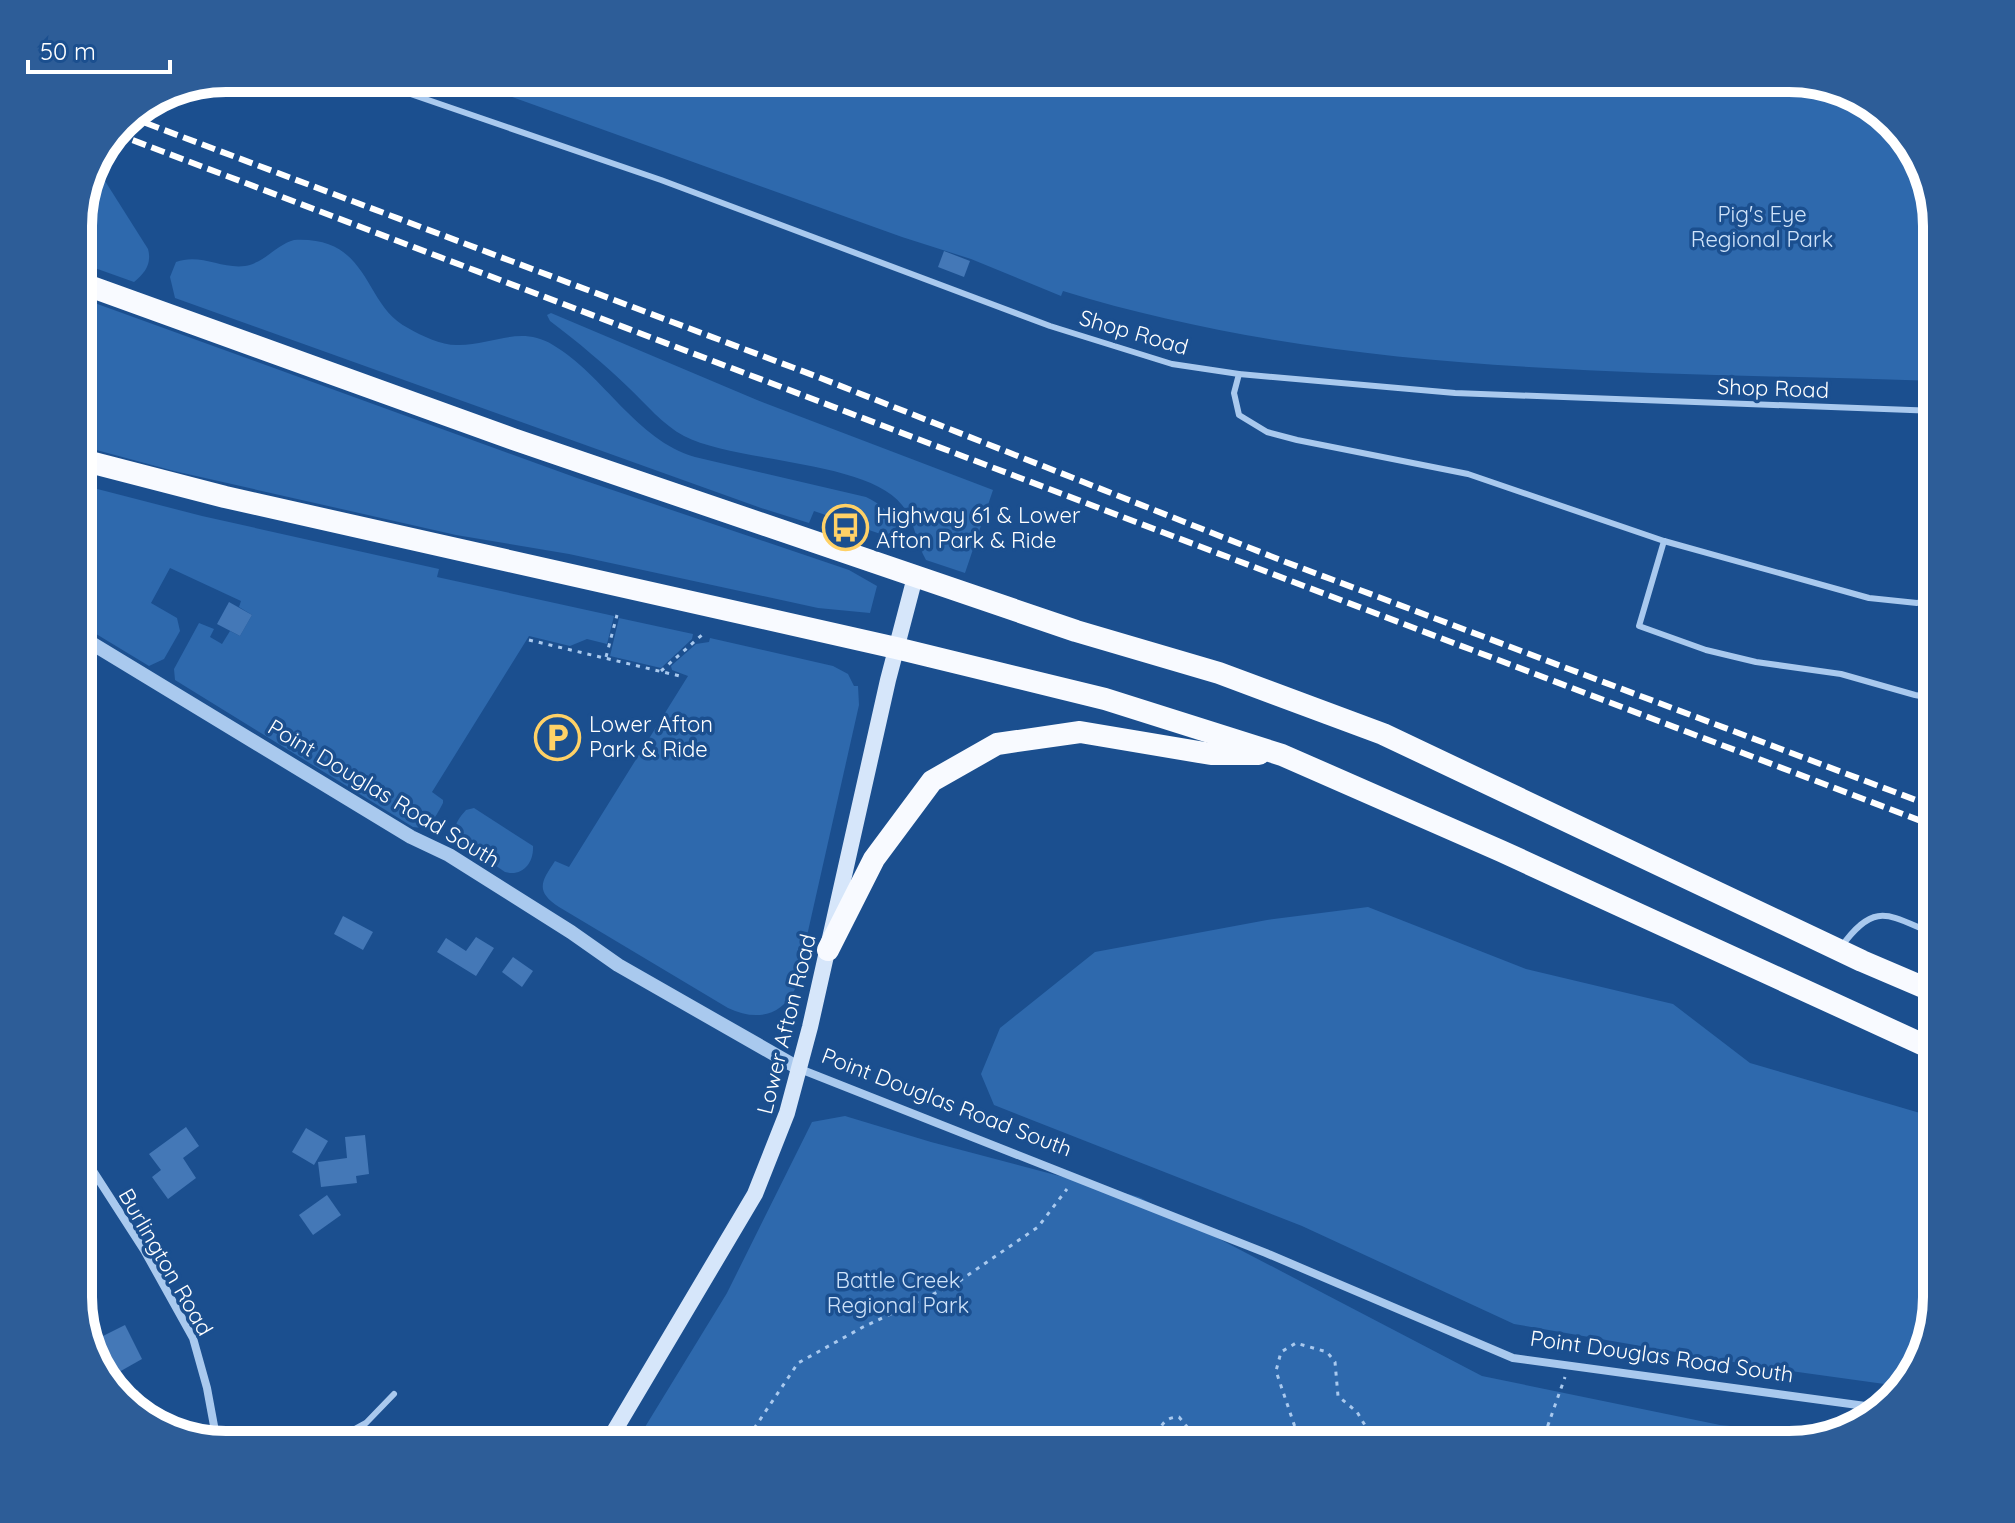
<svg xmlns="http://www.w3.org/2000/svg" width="2015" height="1523" font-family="Quicksand,sans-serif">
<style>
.green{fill:#2e69ad}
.water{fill:#3c6290;stroke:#9cc4f0;stroke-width:2}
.building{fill:#4478b7}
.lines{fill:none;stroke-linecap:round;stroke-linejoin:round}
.path{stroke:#a9c9ee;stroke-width:3;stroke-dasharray:4 6;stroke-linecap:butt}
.service{stroke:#a9c9ee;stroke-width:6}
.minor{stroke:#a9c9ee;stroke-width:8}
.tertiary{stroke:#a9c9ee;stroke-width:14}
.secondary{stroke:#d6e6fa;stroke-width:16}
.trunk{stroke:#f8faff;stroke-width:22}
.rail{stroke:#fff;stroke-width:6;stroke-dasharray:14 6;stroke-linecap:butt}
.labels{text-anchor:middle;stroke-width:7;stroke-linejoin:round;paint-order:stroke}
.park-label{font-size:22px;fill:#cfe3fa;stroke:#1b4f8f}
.street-label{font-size:22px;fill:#fff;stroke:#1b4f8f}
.poi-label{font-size:22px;fill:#fff;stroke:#1b4f8f;text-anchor:start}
.rim{fill:none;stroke:#fff;stroke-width:10}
</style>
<rect width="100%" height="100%" fill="#1b4f8f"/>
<!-- green -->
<g class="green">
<path d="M459,78H1790L1879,109L1922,160L1937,225V381C1645,371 1345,378 1063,291L1061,296L971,259L902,237Z"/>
<path d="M93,162L148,249C152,264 145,273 134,282L78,262V216Z"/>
<path d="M294,240C372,236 362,305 408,328C422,336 443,346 459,345C493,345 520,325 553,345C604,375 636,440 695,457L866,497C885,506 911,528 896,550L892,549L895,539L814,511L809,523L761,508L175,298L170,277L176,262C200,253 221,269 245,266C264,263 276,245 294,240Z"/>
<path d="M78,297L577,478L849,570L877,586L870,613L818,608L569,554L456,535L174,471L78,445Z"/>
<path d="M551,313L757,400L993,490L965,573L926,560C916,543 915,521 902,505C867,460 736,463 684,436C663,425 646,404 629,388C604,364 578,342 550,321L547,315Z"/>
<path d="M78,484L202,516L439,569L437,577L614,616L607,644L587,639L570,646L529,636L432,792L443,800V803C436,816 430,830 413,827L175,680L174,669L199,623L214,629L210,637L222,644L230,631L240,636L252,615L239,607L241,601L170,568L151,603L177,618L180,631L164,659L149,666L78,623Z"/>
<path d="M619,618L693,634L692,639L661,668L610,656Z"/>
<path d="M710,638L833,666L848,674L854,686H858L859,705L795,989C781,1017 755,1021 728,1008L559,907C535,891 541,882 555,861L569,867L688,676L672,670L671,666L696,644L709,642Z"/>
<path d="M474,808L533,846C534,863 522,877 505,872L458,840C451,828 458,819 466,810Z"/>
<path d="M1368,907L1526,969L1673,1004L1750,1063L1937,1118V1298L1906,1387L1762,1367L1514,1324L1302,1226L994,1105L981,1074L1000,1028L1095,952L1267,920Z"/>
<path d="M845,1116L931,1142L1139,1197L1482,1376L1720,1425L1831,1435L1789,1445H634L727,1293L812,1122Z"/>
</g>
<!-- water -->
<path class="water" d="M1462,78H1552C1519,100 1498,102 1463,83Z"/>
<!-- building -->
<g class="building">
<path d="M944,251L970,261L964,277L938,267Z"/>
<path d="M229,602L252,615L240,636L217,624Z"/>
<path d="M78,711L94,719L78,747Z"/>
<path d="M343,916L373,932L363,950L334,934Z"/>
<path d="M476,937L494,948L476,976L437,952L446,938L466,951Z"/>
<path d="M513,957L533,971L522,987L502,972Z"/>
<path d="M186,1127L199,1146L183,1158L196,1178L168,1199L152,1177L161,1170L149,1154Z"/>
<path d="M306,1128L328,1141L314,1165L292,1152Z"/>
<path d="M365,1135L369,1174L356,1176L357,1183L321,1187L318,1162L347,1158L345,1137Z"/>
<path d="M327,1195L341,1215L313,1235L299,1215Z"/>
<path d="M125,1325L142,1359L119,1372L101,1337Z"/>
<path d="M138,1390L143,1407L149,1405L154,1420L136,1414L120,1396Z"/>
</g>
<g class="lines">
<!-- path -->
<g class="path">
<path d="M529,640L684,677"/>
<path d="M606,657L617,615"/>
<path d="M661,671L703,634"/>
<path d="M743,1445L798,1363L863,1327L955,1284L1038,1227L1067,1189"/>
<path d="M1159,1445C1157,1430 1162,1417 1179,1417L1202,1445"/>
<path d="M1301,1445L1276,1371L1281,1352L1296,1343L1327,1352L1335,1362L1338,1396L1357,1412L1366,1427L1372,1431L1396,1436L1413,1445"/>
<path d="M1541,1445L1565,1377"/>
</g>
<!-- service -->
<g class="service">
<path d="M364,78L661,180L1050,326L1172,364L1239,374L1455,393L1937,411"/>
<path d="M1239,374L1234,393L1239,415L1267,432L1297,440L1468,474L1664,541L1869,598L1917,603L1937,597"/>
<path d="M1664,541L1639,626L1706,650L1756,662L1841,674L1915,695L1937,699"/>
<path d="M1841,947C1876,899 1889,916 1937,935"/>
<path d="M326,1445L366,1423L394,1394"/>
</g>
<!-- minor -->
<g class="minor">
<path d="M800,1069L1266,1253L1513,1358L1880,1408"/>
<path d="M78,1153L84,1157L144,1250L193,1338L207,1388L217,1442"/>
</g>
<!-- tertiary -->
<path class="tertiary" d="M78,635L411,837L449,855L571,932L618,965L800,1069"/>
<!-- secondary -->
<path class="secondary" d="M606,1445L755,1194L787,1113L810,1027L888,680L915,577"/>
<!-- trunk -->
<g class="trunk">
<path d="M78,282L513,439L1076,631L1219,673L1383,734L1862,961L1937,993"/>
<path d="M78,459L225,497L896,648L1105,699L1282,755L1501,851L1937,1051"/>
<path d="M828,950L874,859L932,781L997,744L1080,732L1211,754H1259"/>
</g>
<!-- rail -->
<g class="rail">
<path d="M127,116L818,377L1283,561L1937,808"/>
<path d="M114,133L1937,827"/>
</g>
</g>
<!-- icons -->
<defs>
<symbol id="bus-ring" viewBox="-11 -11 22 22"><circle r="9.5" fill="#1b4f8f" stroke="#ffd166" stroke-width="1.5"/><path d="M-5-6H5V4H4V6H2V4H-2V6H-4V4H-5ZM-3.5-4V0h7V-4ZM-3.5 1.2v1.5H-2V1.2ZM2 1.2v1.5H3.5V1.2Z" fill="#ffd166"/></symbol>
<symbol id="parking-ring" viewBox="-11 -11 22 22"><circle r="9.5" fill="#1b4f8f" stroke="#ffd166" stroke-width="1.5"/><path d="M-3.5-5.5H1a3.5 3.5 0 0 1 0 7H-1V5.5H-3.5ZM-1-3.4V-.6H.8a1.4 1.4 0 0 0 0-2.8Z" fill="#ffd166"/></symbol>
</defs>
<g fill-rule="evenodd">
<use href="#bus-ring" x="820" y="502" width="51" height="51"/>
<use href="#parking-ring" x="532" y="712" width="51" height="51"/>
</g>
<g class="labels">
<!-- park labels -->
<g class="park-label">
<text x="1762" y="222">Pig's Eye<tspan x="1762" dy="25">Regional Park</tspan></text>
<text x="898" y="1288">Battle Creek<tspan x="898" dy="25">Regional Park</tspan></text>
</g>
<!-- street labels -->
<g class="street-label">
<text transform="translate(1134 332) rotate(16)" y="8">Shop Road</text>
<text transform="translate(1773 388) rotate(2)" y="8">Shop Road</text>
<text transform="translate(384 793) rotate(31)" y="8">Point Douglas Road South</text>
<text transform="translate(786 1024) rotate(-76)" y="8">Lower Afton Road</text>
<text transform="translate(947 1102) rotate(21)" y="8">Point Douglas Road South</text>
<text transform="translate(166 1262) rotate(60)" y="8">Burlington Road</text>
<text transform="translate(1662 1356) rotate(8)" y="8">Point Douglas Road South</text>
</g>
<!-- poi labels -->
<g class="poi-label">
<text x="876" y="523">Highway 61 &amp; Lower<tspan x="876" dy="25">Afton Park &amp; Ride</tspan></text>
<text x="589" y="732">Lower Afton<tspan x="589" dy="25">Park &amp; Ride</tspan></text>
</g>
</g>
<!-- crop -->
<path d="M0 0H2015V1523H0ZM226 92H1789A134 134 0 0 1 1923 226V1297A134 134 0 0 1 1789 1431H226A134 134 0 0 1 92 1297V226A134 134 0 0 1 226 92Z" fill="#2d5d98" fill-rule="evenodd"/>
<path class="rim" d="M226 92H1789A134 134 0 0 1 1923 226V1297A134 134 0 0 1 1789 1431H226A134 134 0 0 1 92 1297V226A134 134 0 0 1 226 92Z"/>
<!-- scale -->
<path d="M28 60v12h142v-12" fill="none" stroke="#ffffff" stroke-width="4"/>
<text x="40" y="60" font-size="24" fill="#ffffff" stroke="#1b4f8f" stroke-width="6" paint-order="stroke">50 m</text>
</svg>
